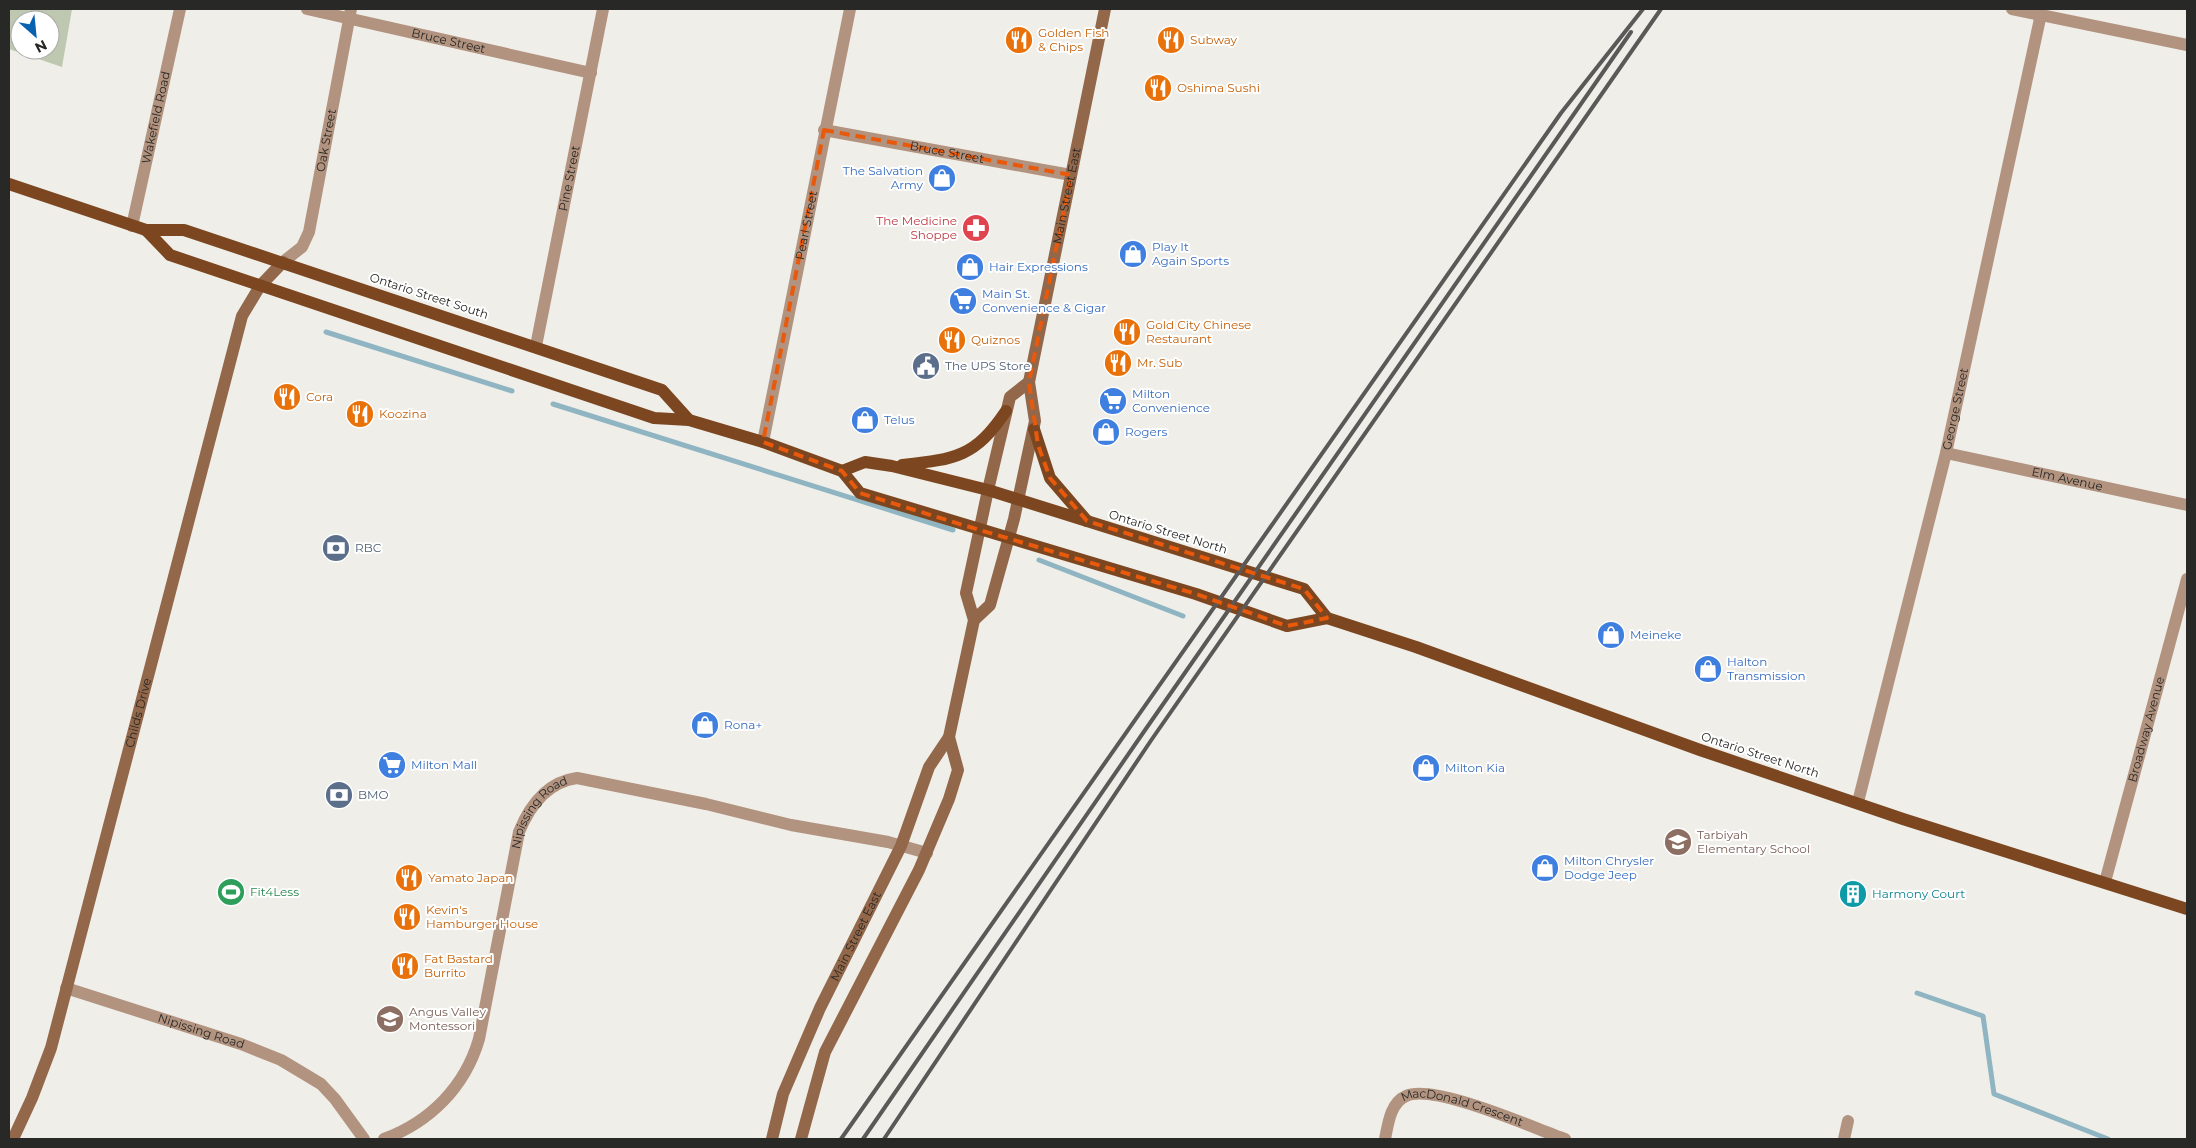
<svg xmlns="http://www.w3.org/2000/svg" width="2196" height="1148" font-family="Montserrat,sans-serif">
<style>
.green{fill:#bec7af;fill-rule:evenodd}
.lines{fill:none;stroke-linecap:round;stroke-linejoin:round}
.stream{stroke:#8fb4c2;stroke-width:5}
.street{stroke:#b2937f;stroke-width:12}
.secondary{stroke:#936749;stroke-width:12}
.primary{stroke:#7c4720;stroke-width:12}
.rail{stroke:#5a5957;stroke-width:4}
.marked{fill:none;stroke:#e8590c;stroke-width:4;stroke-dasharray:10 6;stroke-linejoin:round}
.labels{text-anchor:middle;stroke-width:4;stroke-linejoin:round;paint-order:stroke}
.food-label{font-size:12px;fill:#c56008;stroke:#fff;text-anchor:start}
.street-label{font-size:12px;fill:#282826;stroke:#fff}
.shop-label{font-size:12px;fill:#366cbe;stroke:#fff;text-anchor:start}
.health-label{font-size:12px;fill:#be3a42;stroke:#fff;text-anchor:end}
.service-label{font-size:12px;fill:#4e5e75;stroke:#fff;text-anchor:start}
.education-label{font-size:12px;fill:#785e54;stroke:#fff;text-anchor:start}
.leisure-label{font-size:12px;fill:#27864d;stroke:#fff;text-anchor:start}
.culture-label{font-size:12px;fill:#0d838f;stroke:#fff;text-anchor:start}
</style>
<rect width="100%" height="100%" fill="#efeee9"/>
<!-- green -->
<path class="green" d="M9,9H72L62,67L9,49ZM20,20H50V50H20Z"/>
<g class="lines">
<!-- stream -->
<g class="stream">
<path d="M326,332L512,391"/>
<path d="M553,404L953,530"/>
<path d="M1039,560L1183,616"/>
<path d="M1917,993L1983,1016L1994,1094L2108,1139"/>
</g>
<!-- street -->
<g class="street">
<path id="s1" d="M307,9L591,73"/>
<path d="M2012,9L2187,45"/>
<path id="s2" d="M824,130L1071,175"/>
<path id="s3" d="M132,226L180,9"/>
<path id="s4" d="M283,262L302,247L309,232L351,9"/>
<path id="s5" d="M536,346L603,9"/>
<path id="s6" d="M763,442L850,9"/>
<path id="s7" d="M1946,453L2187,505"/>
<path id="s8" d="M1858,802L1946,453L2041,14"/>
<path id="s9" d="M2105,882L2187,579"/>
<path id="s10" d="M66,988L241,1044L281,1060L321,1084L335,1099L364,1139"/>
<path id="s11" d="M384,1139C430,1122 465,1087 479,1039L519,832C530,805 547,782 577,778L706,804L791,825L888,842L927,853"/>
<path id="s12" d="M1385,1139C1388,1125 1390,1103 1406,1096C1434,1083 1533,1128 1565,1139"/>
<path d="M1844,1139L1848,1121"/>
</g>
<!-- secondary -->
<g class="secondary">
<path id="s13" d="M974,620L990,605L1014,519L1035,421L1029,382L1105,9"/>
<path id="s14" d="M13,1139L32,1098L51,1048L242,316L260,286L283,262"/>
<path id="s15" d="M772,1139L783,1094L820,1008L901,846L929,767L949,737L974,620L966,593L988,490L1010,397L1029,382"/>
<path d="M801,1139L825,1052L919,870L949,799L958,770L949,737"/>
</g>
<!-- primary -->
<g class="primary">
<path d="M9,184L146,230H184L662,390L689,420"/>
<path d="M146,230L170,255L654,418L689,420L763,442L842,471L860,493L1196,594L1287,626L1327,618L1416,647L1700,750L1903,819L2187,909"/>
<path d="M1034,429L1050,478L1087,521"/>
<path d="M902,465C956,459 975,457 1006,411"/>
<path d="M842,471L865,462L892,466L988,490L1304,589L1327,618"/>
</g>
<!-- rail -->
<g class="rail">
<path d="M841,1139L1561,113L1643,9"/>
<path d="M863,1139L1143,733L1631,32"/>
<path d="M884,1139L1152,739L1661,9"/>
</g>
</g>
<!-- marked area -->
<path class="marked" d="M824,130L1071,175L1029,382L1038,445L1050,478L1087,521L1304,589L1327,618L1287,626L1196,594L963,525L860,493L842,471L763,442Z"/>
<!-- icons -->
<defs>
<symbol id="restaurant-disc" viewBox="-11 -11 22 22"><circle r="9.5" fill="#e8710a" stroke="#fff"/><path d="M-5-6h1v4h1v-4h1v4h1v-4h1v5L-1.5 .5V6h-2V.5L-5-1ZM5-6V6H3V1.5H1.5Q1.5-4 5-6Z" fill="#fff"/></symbol>
<symbol id="shop-disc" viewBox="-11 -11 22 22"><circle r="9.5" fill="#3f7fe0" stroke="#fff"/><path d="M-5-2.5h2.3a2.7 3.5 0 0 1 5.4 0H5L5.5 6h-11ZM-1.5-2.5h3a1.5 2.3 0 0 0-3 0Z" fill="#fff"/></symbol>
<symbol id="pharmacy-disc" viewBox="-11 -11 22 22"><circle r="9.5" fill="#e0444e" stroke="#fff"/><path d="M-2-6h4v4h4v4h-4v4h-4v-4h-4v-4h4Z" fill="#fff"/></symbol>
<symbol id="supermarket-disc" viewBox="-11 -11 22 22"><circle r="9.5" fill="#3f7fe0" stroke="#fff"/><path d="M-6-5.5h2.5l.6 2H6L4.5 2H-2.5L-4.4-4H-6ZM-1.5 3.2a1.3 1.3 0 1 0 .1 0ZM3 3.2a1.3 1.3 0 1 0 .1 0Z" fill="#fff"/></symbol>
<symbol id="civic-disc" viewBox="-11 -11 22 22"><circle r="9.5" fill="#5c6f8a" stroke="#fff"/><path d="M-.6-6.5H3V-4.5H.6V-3L4-1V1h2V6H-6V1h2V-1L-.6-3ZM-1.2 2.5V6h2.4V2.5Z" fill="#fff"/></symbol>
<symbol id="bank-disc" viewBox="-11 -11 22 22"><circle r="9.5" fill="#5c6f8a" stroke="#fff"/><path d="M-6-4H6V4H-6ZM0-2.3a2.3 2.3 0 1 0 0 4.6a2.3 2.3 0 1 0 0-4.6Z" fill="#fff"/></symbol>
<symbol id="school-disc" viewBox="-11 -11 22 22"><circle r="9.5" fill="#8d6e63" stroke="#fff"/><path d="M0-5L7-2L0 1L-7-2ZM-4 1L0 2.5L4 1V4Q0 6-4 4Z" fill="#fff"/></symbol>
<symbol id="stadium-disc" viewBox="-11 -11 22 22"><circle r="9.5" fill="#2e9e5b" stroke="#fff"/><path d="M0-5a6.5 5 0 1 0 0 10a6.5 5 0 1 0 0-10ZM-3.5-1.8h7v3.6h-7Z" fill="#fff"/></symbol>
<symbol id="building-disc" viewBox="-11 -11 22 22"><circle r="9.5" fill="#0f9aa8" stroke="#fff"/><path d="M-4-6H4V6H1V3H-1V6H-4ZM-2.5-4.3h1.7v1.8h-1.7ZM.8-4.3h1.7v1.8H.8ZM-2.5-1h1.7V.8h-1.7ZM.8-1h1.7V.8H.8Z" fill="#fff"/></symbol>
</defs>
<g fill-rule="evenodd">
<use href="#restaurant-disc" x="1003" y="24" width="32" height="32"/>
<use href="#restaurant-disc" x="1155" y="24" width="32" height="32"/>
<use href="#restaurant-disc" x="1142" y="72" width="32" height="32"/>
<use href="#shop-disc" x="926" y="162" width="32" height="32"/>
<use href="#pharmacy-disc" x="960" y="212" width="32" height="32"/>
<use href="#shop-disc" x="1117" y="238" width="32" height="32"/>
<use href="#shop-disc" x="954" y="251" width="32" height="32"/>
<use href="#supermarket-disc" x="947" y="285" width="32" height="32"/>
<use href="#restaurant-disc" x="1111" y="316" width="32" height="32"/>
<use href="#restaurant-disc" x="936" y="324" width="32" height="32"/>
<use href="#restaurant-disc" x="1102" y="347" width="32" height="32"/>
<use href="#civic-disc" x="910" y="350" width="32" height="32"/>
<use href="#restaurant-disc" x="271" y="381" width="32" height="32"/>
<use href="#supermarket-disc" x="1097" y="385" width="32" height="32"/>
<use href="#restaurant-disc" x="344" y="398" width="32" height="32"/>
<use href="#shop-disc" x="849" y="404" width="32" height="32"/>
<use href="#shop-disc" x="1090" y="416" width="32" height="32"/>
<use href="#bank-disc" x="320" y="532" width="32" height="32"/>
<use href="#shop-disc" x="1595" y="619" width="32" height="32"/>
<use href="#shop-disc" x="1692" y="653" width="32" height="32"/>
<use href="#shop-disc" x="689" y="709" width="32" height="32"/>
<use href="#supermarket-disc" x="376" y="749" width="32" height="32"/>
<use href="#shop-disc" x="1410" y="752" width="32" height="32"/>
<use href="#bank-disc" x="323" y="779" width="32" height="32"/>
<use href="#school-disc" x="1662" y="826" width="32" height="32"/>
<use href="#shop-disc" x="1529" y="852" width="32" height="32"/>
<use href="#restaurant-disc" x="393" y="862" width="32" height="32"/>
<use href="#stadium-disc" x="215" y="876" width="32" height="32"/>
<use href="#building-disc" x="1837" y="878" width="32" height="32"/>
<use href="#restaurant-disc" x="391" y="901" width="32" height="32"/>
<use href="#restaurant-disc" x="389" y="950" width="32" height="32"/>
<use href="#school-disc" x="374" y="1003" width="32" height="32"/>
</g>
<g class="labels">
<!-- food labels -->
<g class="food-label">
<text x="1038" y="37">Golden Fish<tspan x="1038" dy="14">&amp; Chips</tspan></text>
<text x="1190" y="44">Subway</text>
<text x="1177" y="92">Oshima Sushi</text>
<text x="1146" y="329">Gold City Chinese<tspan x="1146" dy="14">Restaurant</tspan></text>
<text x="971" y="344">Quiznos</text>
<text x="1137" y="367">Mr. Sub</text>
<text x="306" y="401">Cora</text>
<text x="379" y="418">Koozina</text>
<text x="428" y="882">Yamato Japan</text>
<text x="426" y="914">Kevin's<tspan x="426" dy="14">Hamburger House</tspan></text>
<text x="424" y="963">Fat Bastard<tspan x="424" dy="14">Burrito</tspan></text>
</g>
<!-- street labels -->
<g class="street-label">
<text dy="4" stroke="none"><textPath href="#s1" startOffset="145">Bruce Street</textPath></text>
<text dy="4" stroke="none"><textPath href="#s3" startOffset="111">Wakefield Road</textPath></text>
<text dy="4" stroke="none"><textPath href="#s4" startOffset="134">Oak Street</textPath></text>
<text dy="4" stroke="none"><textPath href="#s2" startOffset="125">Bruce Street</textPath></text>
<text dy="4" stroke="none"><textPath href="#s5" startOffset="171">Pine Street</textPath></text>
<text dy="4" stroke="none"><textPath href="#s13" startOffset="441">Main Street East</textPath></text>
<text dy="4" stroke="none"><textPath href="#s6" startOffset="221">Pearl Street</textPath></text>
<text transform="translate(429 296) rotate(18)" y="4">Ontario Street South</text>
<text dy="4" stroke="none"><textPath href="#s8" startOffset="405">George Street</textPath></text>
<text dy="4" stroke="none"><textPath href="#s7" startOffset="124">Elm Avenue</textPath></text>
<text transform="translate(1168 532) rotate(17)" y="4">Ontario Street North</text>
<text dy="4" stroke="none"><textPath href="#s14" startOffset="445">Childs Drive</textPath></text>
<text dy="4" stroke="none"><textPath href="#s9" startOffset="158">Broadway Avenue</textPath></text>
<text transform="translate(1760 755) rotate(18)" y="4">Ontario Street North</text>
<text dy="4" stroke="none"><textPath href="#s11" startOffset="382">Nipissing Road</textPath></text>
<text dy="4" stroke="none"><textPath href="#s15" startOffset="220">Main Street East</textPath></text>
<text dy="4" stroke="none"><textPath href="#s10" startOffset="142">Nipissing Road</textPath></text>
<text dy="4" stroke="none"><textPath href="#s12" startOffset="108">MacDonald Crescent</textPath></text>
</g>
<!-- shop labels -->
<g class="shop-label">
<text x="923" y="175" text-anchor="end">The Salvation<tspan x="923" dy="14">Army</tspan></text>
<text x="1152" y="251">Play It<tspan x="1152" dy="14">Again Sports</tspan></text>
<text x="989" y="271">Hair Expressions</text>
<text x="982" y="298">Main St.<tspan x="982" dy="14">Convenience &amp; Cigar</tspan></text>
<text x="1132" y="398">Milton<tspan x="1132" dy="14">Convenience</tspan></text>
<text x="884" y="424">Telus</text>
<text x="1125" y="436">Rogers</text>
<text x="1630" y="639">Meineke</text>
<text x="1727" y="666">Halton<tspan x="1727" dy="14">Transmission</tspan></text>
<text x="724" y="729">Rona+</text>
<text x="411" y="769">Milton Mall</text>
<text x="1445" y="772">Milton Kia</text>
<text x="1564" y="865">Milton Chrysler<tspan x="1564" dy="14">Dodge Jeep</tspan></text>
</g>
<!-- health labels -->
<g class="health-label">
<text x="957" y="225">The Medicine<tspan x="957" dy="14">Shoppe</tspan></text>
</g>
<!-- service labels -->
<g class="service-label">
<text x="945" y="370">The UPS Store</text>
<text x="355" y="552">RBC</text>
<text x="358" y="799">BMO</text>
</g>
<!-- education labels -->
<g class="education-label">
<text x="1697" y="839">Tarbiyah<tspan x="1697" dy="14">Elementary School</tspan></text>
<text x="409" y="1016">Angus Valley<tspan x="409" dy="14">Montessori</tspan></text>
</g>
<!-- leisure labels -->
<g class="leisure-label">
<text x="250" y="896">Fit4Less</text>
</g>
<!-- culture labels -->
<g class="culture-label">
<text x="1872" y="898">Harmony Court</text>
</g>
</g>
<!-- border -->
<rect width="2196" height="1148" fill="none" stroke="#282826" stroke-width="20"/>
<!-- north arrow -->
<g transform="translate(35 35) rotate(153)"><circle r="24" fill="#ffffff" stroke="#a9a9a8"/>
<path d="M0-4L9 19L0 12L-9 19Z" fill="#0862b0"/>
<text y="-8" font-size="14" font-weight="bold" text-anchor="middle" fill="#282826">N</text>
</g>
</svg>
